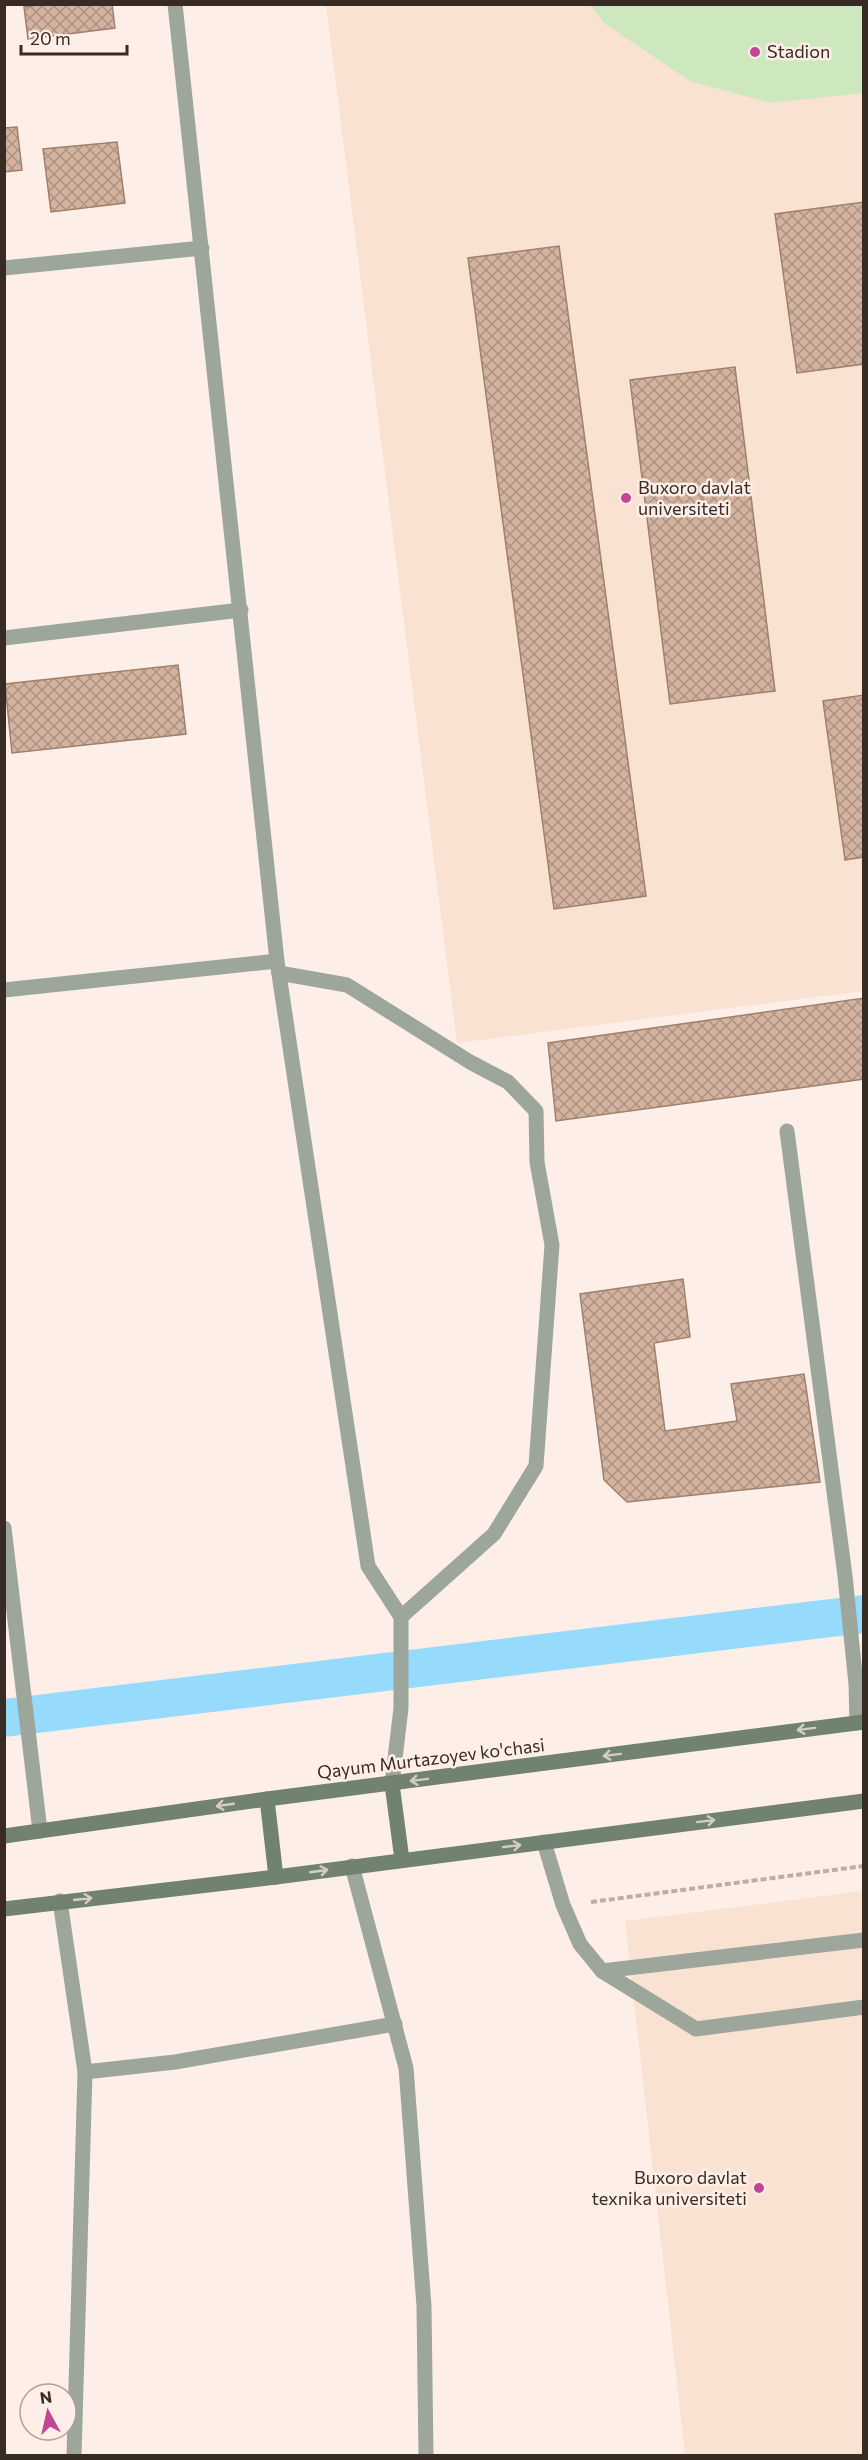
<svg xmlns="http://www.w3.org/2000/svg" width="868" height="2460" font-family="Commissioner,sans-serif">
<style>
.built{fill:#fae2d2}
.garden{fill:#cde7be}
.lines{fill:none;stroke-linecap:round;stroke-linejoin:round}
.canal{stroke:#96dafc;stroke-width:38}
.building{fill:url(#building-cross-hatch);stroke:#9e806d;stroke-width:1.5}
.path{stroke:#bcaea6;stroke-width:4;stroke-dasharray:6 3;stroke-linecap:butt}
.lane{stroke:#9ca69b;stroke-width:15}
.street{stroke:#9ca69b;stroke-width:15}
.secondary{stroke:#728271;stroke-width:15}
.oneway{stroke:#d3cec4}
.poi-dot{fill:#c34695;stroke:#fdefe7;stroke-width:2}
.labels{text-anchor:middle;stroke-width:5;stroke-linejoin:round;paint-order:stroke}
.poi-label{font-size:18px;fill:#372b23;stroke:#fdefe7;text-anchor:start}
.street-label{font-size:18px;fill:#372b23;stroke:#fdefe7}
</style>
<defs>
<pattern id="building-cross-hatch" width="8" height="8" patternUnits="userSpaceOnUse" patternTransform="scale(1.5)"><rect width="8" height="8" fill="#d3b39f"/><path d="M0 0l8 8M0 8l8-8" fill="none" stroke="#ac9281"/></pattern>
</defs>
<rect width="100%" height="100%" fill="#fdefe7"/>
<!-- built -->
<g class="built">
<path d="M326,5H863V991L457,1043Z"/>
<path d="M863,1891V2455H685L625,1921Z"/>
</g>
<!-- garden -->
<path class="garden" d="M590,5H863V93L770,103L690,81L605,24Z"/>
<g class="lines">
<!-- canal -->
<path class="canal" d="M4,1718L864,1614"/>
</g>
<!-- building -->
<g class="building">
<path d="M45,4H112L115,28L28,39L24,7Z"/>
<path d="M17,127L22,170L4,172V128Z"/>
<path d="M117,142L125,203L51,212L43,149Z"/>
<path d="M864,202V364L797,373L775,214Z"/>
<path d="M559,246L646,896L554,909L468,258Z"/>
<path d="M735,367L775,691L670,704L630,380Z"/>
<path d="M178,665L186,734L12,753L5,684Z"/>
<path d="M864,695V857L845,860L823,701Z"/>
<path d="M864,998V1079L556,1121L548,1043Z"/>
<path d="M683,1279L690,1337L654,1343L665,1431L737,1421L731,1384L804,1374L820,1482L627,1502L604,1480L580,1294Z"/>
</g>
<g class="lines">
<!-- path -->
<path class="path" d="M591,1902L864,1866"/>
<!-- lane -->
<g class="lane">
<path d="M175,4L277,961L368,1566L401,1617V1708L392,1784"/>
<path d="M4,268L202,248"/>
<path d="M4,638L241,610"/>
<path d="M279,973L347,985L470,1062L508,1082L536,1111L537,1162L552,1245L536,1466L494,1534L401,1617"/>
<path d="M4,990L277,961"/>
<path d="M787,1131L845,1576L856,1684L857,1723"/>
<path d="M4,1528L40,1831"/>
<path d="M544,1842L563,1905L580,1944L602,1971L696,2029L864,2007"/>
<path d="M352,1866L406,2068L424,2306L426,2456"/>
<path d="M602,1971L864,1940"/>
<path d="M85,2072L175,2062L395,2024"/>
</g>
<!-- street -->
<path class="street" d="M60,1901L85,2072L74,2456"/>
<!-- secondary -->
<g class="secondary">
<path d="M392,1784L402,1860"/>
<path d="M267,1799L276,1877"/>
<path d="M4,1836L267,1799L864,1722"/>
<path d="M4,1909L276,1877L864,1801"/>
</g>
</g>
<!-- one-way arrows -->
<defs><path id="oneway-shaft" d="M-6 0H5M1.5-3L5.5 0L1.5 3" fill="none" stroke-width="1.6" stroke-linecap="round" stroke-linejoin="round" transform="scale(1.5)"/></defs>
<g class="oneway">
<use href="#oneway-shaft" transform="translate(806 1729) rotate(173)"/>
<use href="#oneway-shaft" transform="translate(612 1755) rotate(173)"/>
<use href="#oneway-shaft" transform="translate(419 1780) rotate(173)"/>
<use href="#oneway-shaft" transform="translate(225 1805) rotate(172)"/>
<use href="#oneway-shaft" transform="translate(706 1821) rotate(-7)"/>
<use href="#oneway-shaft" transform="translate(512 1846) rotate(-7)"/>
<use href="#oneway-shaft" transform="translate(319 1871) rotate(-8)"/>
<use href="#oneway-shaft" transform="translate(83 1899) rotate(-6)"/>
</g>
<!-- markers -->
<g class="poi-dot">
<circle cx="755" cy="52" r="6"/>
<circle cx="626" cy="498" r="6"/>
<circle cx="759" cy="2188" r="6"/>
</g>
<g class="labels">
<!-- poi labels -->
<g class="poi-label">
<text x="767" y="58">Stadion</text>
<text x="638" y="494">Buxoro davlat<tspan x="638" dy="21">universiteti</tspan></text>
<text x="747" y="2184" text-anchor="end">Buxoro davlat<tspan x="747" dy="21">texnika universiteti</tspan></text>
</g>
<!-- street labels -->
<g class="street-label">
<text transform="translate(431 1759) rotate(-7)" y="6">Qayum Murtazoyev ko'chasi</text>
</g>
</g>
<!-- border -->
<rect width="868" height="2460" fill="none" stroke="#372b23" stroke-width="12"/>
<!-- north arrow -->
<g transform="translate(48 2412) rotate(352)"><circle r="28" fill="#fdefe7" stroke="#aea199" stroke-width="1.5"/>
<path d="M0-4.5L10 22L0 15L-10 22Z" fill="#c34695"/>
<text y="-9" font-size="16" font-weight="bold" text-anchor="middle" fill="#372b23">N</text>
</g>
<!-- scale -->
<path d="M21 45v9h106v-9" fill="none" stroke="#372b23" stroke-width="3"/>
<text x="30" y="45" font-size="18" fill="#372b23" stroke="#fdefe7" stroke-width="4.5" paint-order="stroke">20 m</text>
</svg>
